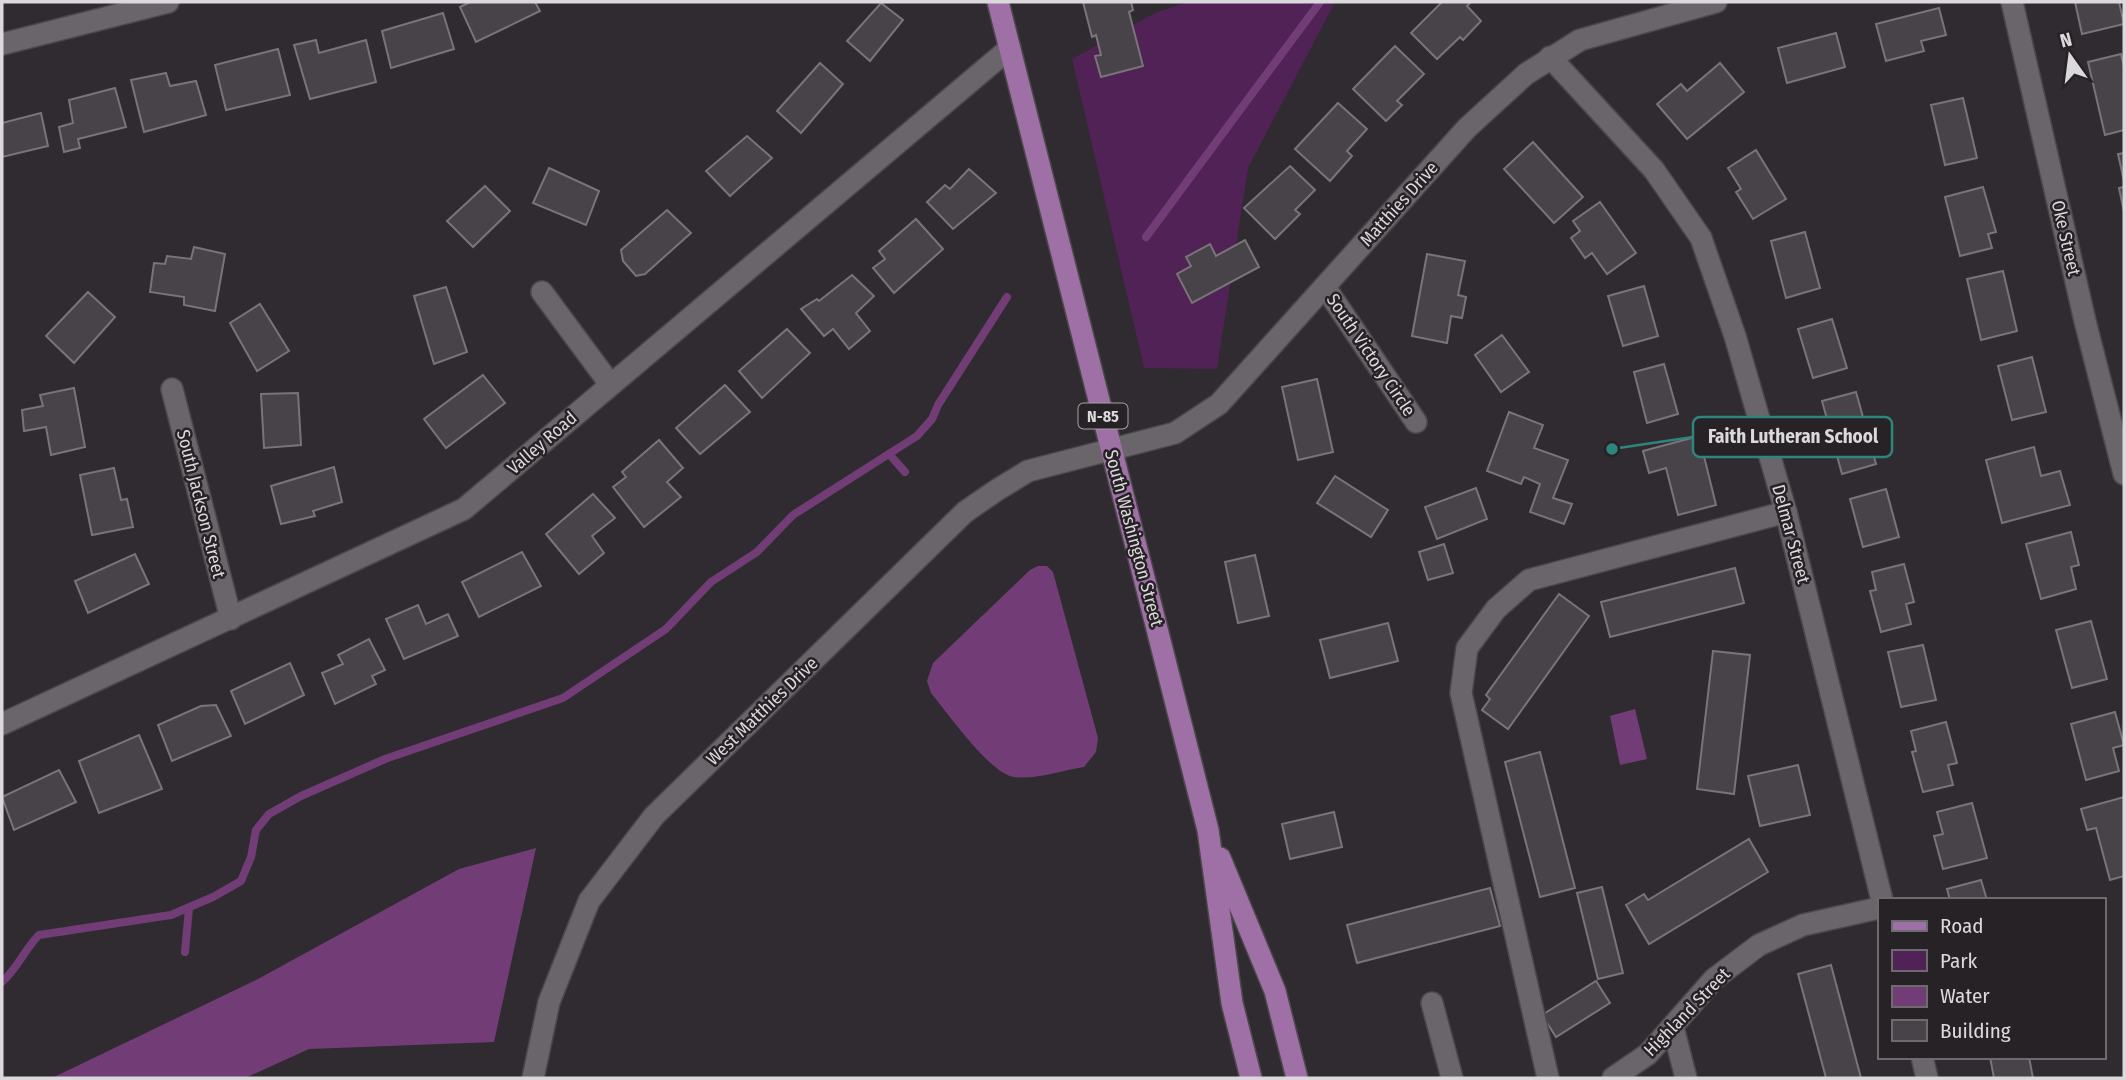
<svg xmlns="http://www.w3.org/2000/svg" width="2126" height="1080" font-family="'Fira Sans Condensed',sans-serif">
<style>
.green{fill:#502255}
.water{fill:#723d77}
.lines{fill:none;stroke-linecap:round;stroke-linejoin:round}
.stream{stroke:#723d77;stroke-width:8}
.building{fill:#474348;stroke:#797479;stroke-width:2}
.minor-casing{stroke:#4b474b;stroke-width:24}
.major-casing{stroke:#4b474b;stroke-width:24}
.minor{stroke:#6a656b;stroke-width:21}
.major{stroke:#9f70a5;stroke-width:21}
.labels{text-anchor:middle;stroke-width:5;stroke-linejoin:round;paint-order:stroke}
.shield{fill:#262226;stroke:#a5a2a5;stroke-width:2}
.shield-label{font-size:16px;font-weight:bold;fill:#dbd9dc}
.street-label{font-size:18px;fill:#dbd9dc;stroke:#262226}
.leader{fill:none;stroke:#2e857e;stroke-width:2.5}
.callout-dot{fill:#2e857e;stroke:#262226;stroke-width:2.5}
.callout{fill:#262226;stroke:#2e857e;stroke-width:2.5}
.callout-label{font-size:19px;text-anchor:middle;font-weight:bold;fill:#dbd9dc}
</style>
<rect width="100%" height="100%" fill="#302b30"/>
<!-- green -->
<path class="green" d="M1189,2H1350L1334,4L1248,168L1217,369L1144,368L1072,59L1157,12Z"/>
<!-- water -->
<g class="water">
<path d="M1038,566H1047L1053,572L1098,738L1096,752L1084,767C1063,770 1036,780 1014,777C990,774 947,712 931,693L927,681L933,663L1030,570Z"/>
<path d="M1635,709L1647,759L1620,765L1610,716Z"/>
<path d="M536,848L494,1042L309,1049L245,1078H52L258,979L459,869Z"/>
</g>
<g class="lines">
<!-- stream -->
<g class="stream">
<path d="M1146,237L1320,2"/>
<path d="M889,454L905,472"/>
<path d="M185,952L189,908"/>
<path d="M2,982C18,968 24,950 39,935L171,915L213,897L241,881L251,857L256,830L269,814L301,796L385,759L563,698L666,629L711,582L757,552L793,515L917,436L932,419L938,405L1007,297"/>
</g>
</g>
<!-- building -->
<g class="building">
<path d="M470,2H535L540,11L476,42L460,7Z"/>
<path d="M1083,2H1131L1133,10L1129,12L1143,66L1101,77L1095,56L1101,55L1096,35L1092,37Z"/>
<path d="M1442,2H1471L1467,6L1481,21L1463,40L1460,37L1437,59L1411,33Z"/>
<path d="M2075,2H2119L2124,24L2082,34Z"/>
<path d="M881,3L903,20L870,61L847,41Z"/>
<path d="M1939,8L1946,35L1921,41L1924,51L1886,61L1876,24Z"/>
<path d="M443,13L454,49L391,68L382,31Z"/>
<path d="M1836,33L1845,67L1787,83L1778,48Z"/>
<path d="M316,40L319,53L366,40L376,82L310,99L294,45Z"/>
<path d="M1395,46L1424,74L1397,101L1402,105L1386,121L1353,89Z"/>
<path d="M278,49L290,95L226,110L215,65Z"/>
<path d="M2121,54L2124,67V130L2105,135L2088,62Z"/>
<path d="M820,63L843,84L801,133L777,111Z"/>
<path d="M1720,63L1744,92L1687,139L1657,104L1681,84L1687,91Z"/>
<path d="M166,73L170,86L196,81L206,115L144,132L131,80Z"/>
<path d="M115,88L126,127L78,139L80,148L64,152L59,127L73,123L69,100Z"/>
<path d="M1963,98L1977,158L1945,165L1931,105Z"/>
<path d="M1338,103L1367,129L1347,151L1352,156L1330,181L1295,149Z"/>
<path d="M41,113L48,146L2,157V123Z"/>
<path d="M747,136L772,158L730,196L706,171Z"/>
<path d="M1533,142L1583,197L1554,223L1504,169Z"/>
<path d="M1756,150L1786,199L1753,219L1736,192L1741,189L1728,168Z"/>
<path d="M2124,153V181L2118,154Z"/>
<path d="M1290,166L1315,190L1295,210L1300,214L1275,239L1244,208Z"/>
<path d="M549,168L599,191L586,225L533,203Z"/>
<path d="M969,169L996,193L953,229L927,202L945,185L950,189Z"/>
<path d="M485,186L510,211L473,247L447,221Z"/>
<path d="M1983,187L1996,232L1988,234L1992,248L1960,256L1945,197Z"/>
<path d="M2124,187V212L2119,188Z"/>
<path d="M1600,202L1636,253L1607,274L1592,253L1585,258L1571,238L1580,231L1573,221Z"/>
<path d="M667,210L691,233L645,274L636,276L623,261L621,250Z"/>
<path d="M916,219L943,249L894,293L873,268L885,259L879,251Z"/>
<path d="M1805,232L1820,288L1786,298L1771,241Z"/>
<path d="M1245,240L1259,267L1192,303L1177,274L1191,266L1186,257L1210,244L1216,256Z"/>
<path d="M194,247L225,254L215,311L184,305V297L150,292L154,263L165,264L167,256L191,259Z"/>
<path d="M1427,254L1465,261L1458,295L1466,297L1462,318L1451,316L1447,343L1412,336Z"/>
<path d="M2003,271L2017,331L1981,340L1967,279Z"/>
<path d="M852,275L874,296L856,313L870,331L849,349L833,329L824,336L801,309L817,299L819,301Z"/>
<path d="M1644,286L1658,336L1623,346L1608,296Z"/>
<path d="M446,287L467,352L434,364L414,296Z"/>
<path d="M88,292L115,317L74,363L46,336Z"/>
<path d="M260,304L289,351L257,371L230,323Z"/>
<path d="M1832,319L1847,368L1813,378L1798,329Z"/>
<path d="M787,329L810,353L762,398L739,371Z"/>
<path d="M1502,335L1529,372L1501,392L1475,355Z"/>
<path d="M2032,357L2046,412L2012,420L1998,366Z"/>
<path d="M1664,364L1678,414L1647,423L1634,372Z"/>
<path d="M483,375L505,403L446,448L424,419Z"/>
<path d="M1317,379L1333,452L1298,460L1282,387Z"/>
<path d="M725,385L750,412L700,454L676,428Z"/>
<path d="M74,388L85,447L51,455L46,427L24,431L22,410L43,406L40,395Z"/>
<path d="M1856,392L1876,464L1842,474L1822,401Z"/>
<path d="M298,393L301,445L264,448L261,394Z"/>
<path d="M1509,412L1543,425L1534,448L1568,460L1553,498L1572,504L1564,524L1530,512L1540,484L1524,477L1521,484L1487,471Z"/>
<path d="M1699,436L1716,505L1678,515L1666,468L1649,473L1643,451Z"/>
<path d="M659,440L683,468L667,482L681,497L644,527L613,487L626,477L622,472Z"/>
<path d="M2034,447L2041,476L2060,471L2070,505L2002,523L1986,460Z"/>
<path d="M334,467L342,502L313,511L315,516L281,524L271,486Z"/>
<path d="M114,468L121,500L127,499L133,527L92,535L80,475Z"/>
<path d="M1335,476L1388,510L1371,537L1317,503Z"/>
<path d="M1476,488L1487,519L1437,539L1425,507Z"/>
<path d="M1886,489L1899,537L1863,547L1850,499Z"/>
<path d="M593,494L615,518L592,536L604,553L579,574L546,534Z"/>
<path d="M2071,532L2079,565L2071,567L2076,589L2041,599L2026,544Z"/>
<path d="M1444,544L1453,573L1428,580L1419,552Z"/>
<path d="M522,552L541,586L479,617L462,582Z"/>
<path d="M135,554L149,584L88,613L75,581Z"/>
<path d="M1255,555L1269,616L1238,623L1225,562Z"/>
<path d="M1904,564L1914,602L1906,604L1911,624L1881,632L1870,591L1876,590L1872,572Z"/>
<path d="M1735,568L1744,603L1610,637L1601,602Z"/>
<path d="M1559,594L1589,616L1508,729L1482,710L1490,699L1486,695Z"/>
<path d="M418,605L426,624L448,614L458,636L404,659L386,619Z"/>
<path d="M2091,621L2107,679L2072,688L2056,630Z"/>
<path d="M1388,623L1398,661L1330,678L1320,640Z"/>
<path d="M369,639L385,670L372,676L376,684L335,704L322,673L343,664L338,655Z"/>
<path d="M1923,645L1936,700L1901,707L1888,652Z"/>
<path d="M1713,651L1750,655L1734,794L1697,789Z"/>
<path d="M290,663L304,695L245,724L231,691Z"/>
<path d="M216,705L231,736L172,761L158,725L201,706Z"/>
<path d="M2115,712L2124,745L2113,748L2119,771L2086,780L2071,724Z"/>
<path d="M1946,722L1957,763L1948,765L1953,785L1923,792L1912,752L1916,751L1911,731Z"/>
<path d="M139,735L162,789L99,813L79,761Z"/>
<path d="M1540,752L1575,888L1540,897L1505,762Z"/>
<path d="M1798,765L1810,815L1760,826L1748,776Z"/>
<path d="M59,770L76,802L14,830L2,797Z"/>
<path d="M2124,797V876L2110,880L2096,828L2087,830L2081,809Z"/>
<path d="M1972,803L1987,858L1943,869L1934,836L1943,834L1937,812Z"/>
<path d="M1334,812L1342,847L1290,859L1282,824Z"/>
<path d="M1749,839L1768,872L1649,944L1626,905L1644,894L1648,900Z"/>
<path d="M1981,880L1987,900H1950L1947,889Z"/>
<path d="M1602,887L1623,973L1598,979L1577,893Z"/>
<path d="M1490,888L1500,926L1357,963L1347,925Z"/>
<path d="M1831,965L1861,1078H1826L1798,974Z"/>
<path d="M1596,981L1610,1003L1556,1037L1542,1015Z"/>
<path d="M1990,1057H2029L2033,1078H1994Z"/>
</g>
<g class="lines">
<defs>
<g id="minor">
<path d="M2012,2L2085,321L2124,474"/>
<path d="M2,44L168,2"/>
<path d="M1550,57L1654,170L1701,238L1735,336L1786,512L1882,900"/>
<path d="M1325,287L1416,422"/>
<path d="M542,292L610,384"/>
<path d="M172,389L231,619"/>
<path d="M2,724L464,509L1010,48"/>
<path d="M1432,1003L1452,1078"/>
<path d="M1673,1027L1686,1078"/>
<path d="M1922,1057L1927,1078"/>
<path d="M533,1078L549,1002L589,901L654,816L965,512L997,490L1028,471L1175,433L1219,404L1467,128L1526,74L1580,40L1716,2"/>
<path d="M1548,1078L1461,693L1467,648L1496,609L1529,580L1786,512"/>
<path d="M1613,1078L1648,1054L1714,979L1759,945L1803,925L1879,908"/>
</g>
<g id="major">
<path d="M998,2L1208,830L1232,1003L1251,1078"/>
<path d="M1220,858L1275,991L1297,1078"/>
</g>
</defs>
<!-- minor casing -->
<use href="#minor" class="minor-casing"/>
<!-- major casing -->
<use href="#major" class="major-casing"/>
<!-- minor -->
<use href="#minor" class="minor"/>
<!-- major -->
<use href="#major" class="major"/>
</g>
<g class="labels">
<!-- shield labels -->
<rect class="shield" x="1078.5" y="403.5" width="49" height="25" rx="5"/>
<g class="shield-label">
<text x="1103" y="422">N-85</text>
</g>
<!-- street labels -->
<g class="street-label">
<text transform="translate(1399 204) rotate(-48)" y="6">Matthies Drive</text>
<text transform="translate(2066 238) rotate(77)" y="6">Oke Street</text>
<text transform="translate(1371 355) rotate(56)" y="6">South Victory Circle</text>
<text transform="translate(542 443) rotate(-41)" y="6">Valley Road</text>
<text transform="translate(201 504) rotate(76)" y="6">South Jackson Street</text>
<text transform="translate(1791 534) rotate(75)" y="6">Delmar Street</text>
<text transform="translate(1134 538) rotate(75)" y="6">South Washington Street</text>
<text transform="translate(762 711) rotate(-44)" y="6">West Matthies Drive</text>
<text transform="translate(1687 1012) rotate(-46)" y="6">Highland Street</text>
</g>
</g>
<!-- callouts -->
<path class="leader" d="M1612 449L1693 437"/>
<circle class="callout-dot" cx="1612" cy="449" r="7"/>
<rect class="callout" x="1693" y="417" width="199" height="40" rx="7"/>
<g class="callout-label">
<text x="1793" y="443">Faith Lutheran School</text>
</g>
<!-- border -->
<rect width="2126" height="1080" fill="none" stroke="#dbd9dc" stroke-width="7"/>
<!-- legend -->
<rect x="1878" y="898" width="228" height="161" fill="#262226" stroke="#6e6b6f" stroke-width="2"/>
<rect x="1892" y="921" width="35" height="10" fill="#9f70a5" stroke="#6e6b6f" stroke-width="2"/>
<text x="1940" y="933" font-size="21" fill="#dbd9dc">Road</text>
<rect x="1892" y="950" width="35" height="21" fill="#502255" stroke="#6e6b6f" stroke-width="2"/>
<text x="1940" y="968" font-size="21" fill="#dbd9dc">Park</text>
<rect x="1892" y="986" width="35" height="21" fill="#723d77" stroke="#6e6b6f" stroke-width="2"/>
<text x="1940" y="1003" font-size="21" fill="#dbd9dc">Water</text>
<rect x="1892" y="1020" width="35" height="21" fill="#474348" stroke="#6e6b6f" stroke-width="2"/>
<text x="1940" y="1038" font-size="21" fill="#dbd9dc">Building</text>
<!-- north arrow -->
<g transform="translate(2070 56) rotate(346)" stroke="#262226" stroke-width="5" paint-order="stroke">
<path d="M0-5L12 26L0 18L-12 26Z" fill="#dbd9dc"/>
<text y="-10" font-size="19" font-weight="bold" text-anchor="middle" fill="#dbd9dc">N</text>
</g>
</svg>
